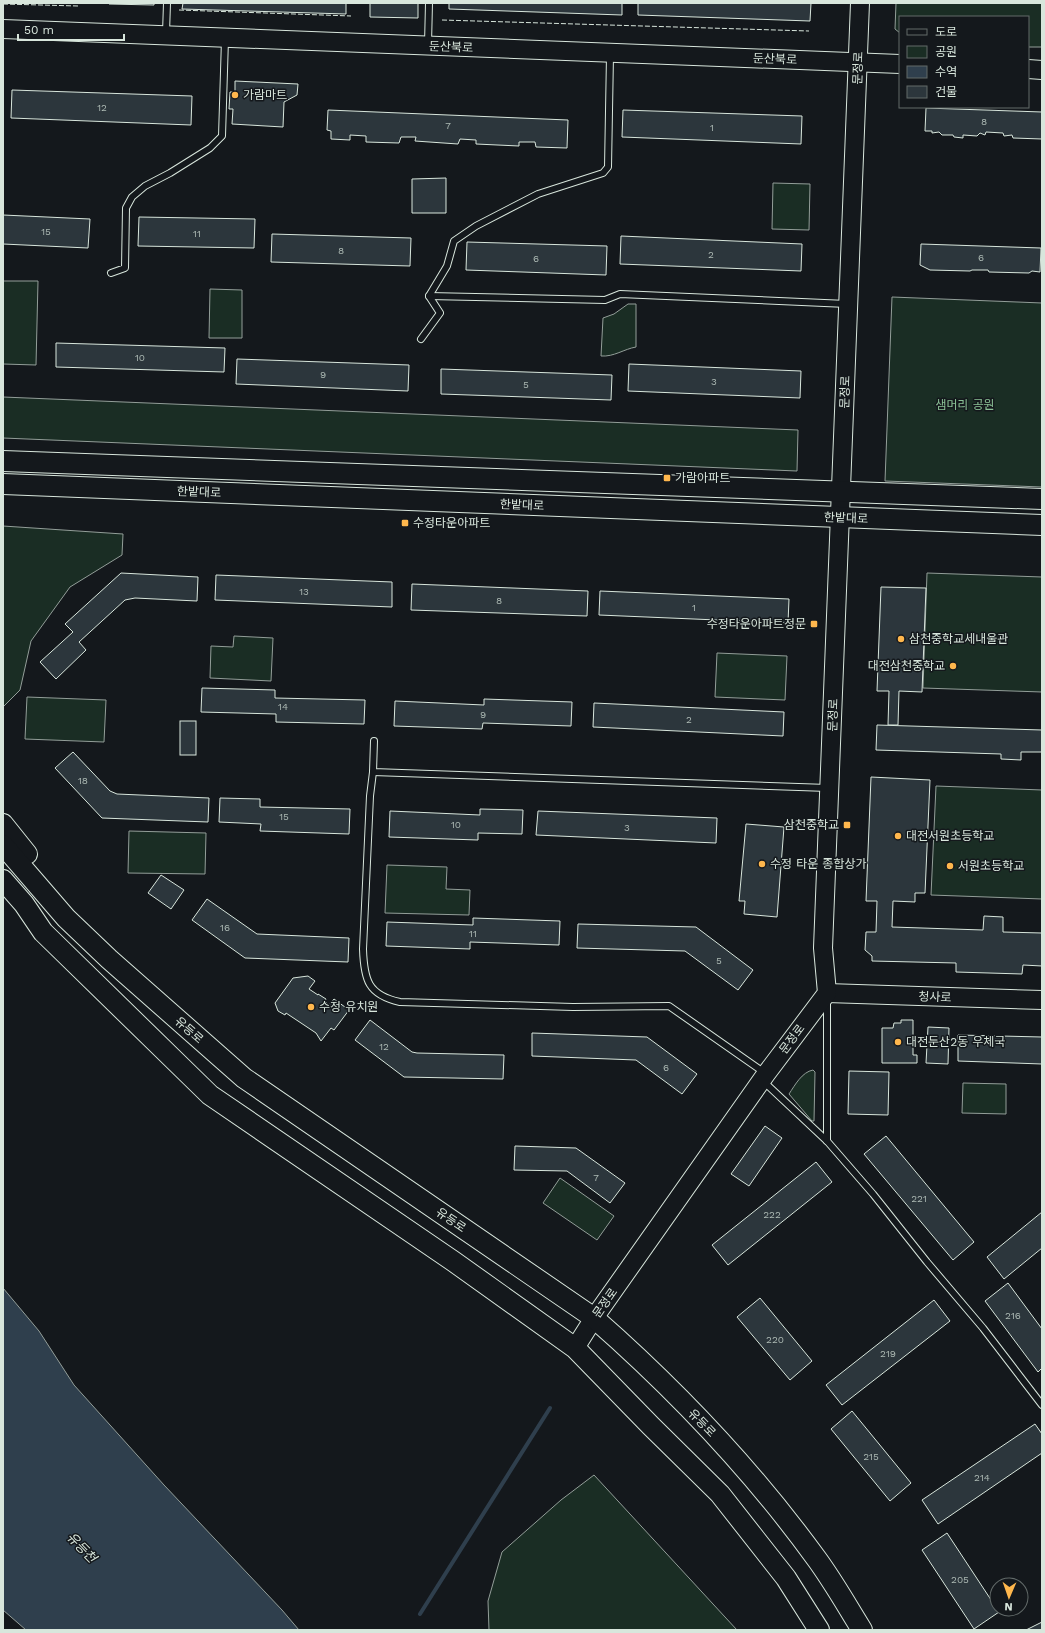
<svg xmlns="http://www.w3.org/2000/svg" width="1045" height="1633" font-family="'Work Sans','Noto Sans KR',sans-serif">
<style>
.green{fill:#1a2d24;stroke:#939e99}
.water{fill:#2f3f4d;stroke:#939e99}
.lines{fill:none;stroke-linecap:round;stroke-linejoin:round}
.stream{stroke:#2f3f4d;stroke-width:4}
.building{fill:#2c363c;stroke:#d8e6dc}
.lane-casing{stroke:#d8e6dc;stroke-width:8}
.secondary-casing{stroke:#d8e6dc;stroke-width:20}
.primary-casing{stroke:#d8e6dc;stroke-width:22}
.lane{stroke:#14181c;stroke-width:6}
.secondary{stroke:#14181c;stroke-width:18}
.primary{stroke:#14181c;stroke-width:20}
.fence{stroke:#d8e6dc;stroke-width:1;stroke-dasharray:5 2;stroke-linecap:butt}
.poi-dot{fill:#ffb74d;stroke:#14181c;stroke-width:1.5}
.labels{text-anchor:middle;stroke-width:3;stroke-linejoin:round;paint-order:stroke}
.number-label{font-size:10px;fill:#adbab4}
.street-label{font-size:12px;fill:#d8e6dc;stroke:#14181c}
.poi-label{font-size:12px;fill:#d8e6dc;stroke:#14181c;text-anchor:start}
.park-label{font-size:12px;fill:#8ac095;stroke:#14181c}
.water-label{font-size:13px;font-style:italic;fill:#d8e6dc;stroke:#14181c}
</style>
<rect width="100%" height="100%" fill="#14181c"/>
<!-- green -->
<g class="green">
<path d="M896,3H1042V47H1028V17H900V33L895,29Z"/>
<path d="M773,183L810,184L809,230L772,229Z"/>
<path d="M3,281H38L36,365L3,364Z"/>
<path d="M210,289L242,290V338H209Z"/>
<path d="M892,297L1042,303V487L885,481Z"/>
<path d="M628,304H636V347C624,349 614,357 601,356L603,318L614,314Z"/>
<path d="M3,397L798,430L797,471L3,438Z"/>
<path d="M3,526L123,534L122,555L70,587L31,641L20,690L3,707Z"/>
<path d="M927,573L1042,577V692L923,688Z"/>
<path d="M234,636L273,638L271,681L210,678L211,646L233,647Z"/>
<path d="M717,653L787,656L785,700L715,697Z"/>
<path d="M27,697L106,700L104,742L25,739Z"/>
<path d="M936,786L1042,790V899L931,895Z"/>
<path d="M129,831L206,833L205,874L128,873Z"/>
<path d="M387,865L447,867L446,889L470,890L469,915L385,913Z"/>
<path d="M813,1070L815,1072L814,1121H812L789,1094C795,1085 802,1072 813,1070Z"/>
<path d="M963,1083L1006,1084V1114L962,1113Z"/>
<path d="M560,1178L614,1216L597,1240L543,1203Z"/>
<path d="M594,1475L737,1630H489L488,1601L502,1552L561,1500Z"/>
</g>
<!-- water -->
<path class="water" d="M3,1288L39,1331L74,1385L164,1485L282,1610L299,1630H26L3,1610Z"/>
<g class="lines">
<!-- stream -->
<path class="stream" d="M420,1614L550,1408"/>
</g>
<!-- building -->
<g class="building">
<path d="M109,3H154V5L109,4Z"/>
<path d="M183,3H346V14L182,9Z"/>
<path d="M370,3H418V18L370,17Z"/>
<path d="M449,3H622V15L449,9Z"/>
<path d="M638,3H811L810,21L638,15Z"/>
<path d="M235,81L298,84L297,95L284,102L283,127L232,124L233,109H229L230,92H235Z"/>
<path d="M12,90L192,96L191,125L11,118Z"/>
<path d="M926,108L1042,112V139L1013,138L1012,135L1004,136L1003,133L986,132L985,135L980,133L977,136L963,135V138L954,137L953,135H942L939,132L932,133V131H925Z"/>
<path d="M328,110L568,120L567,148L536,147L535,142H519V146L476,144V140L460,139L458,144L415,141L416,137H401L399,143L366,142V136L350,135V140L331,139V131L327,130Z"/>
<path d="M623,110L802,116L801,144L622,137Z"/>
<path d="M446,178V213H412V179Z"/>
<path d="M3,215L90,219L88,248L3,244Z"/>
<path d="M139,217L255,219L254,248L138,246Z"/>
<path d="M272,234L411,238L410,266L271,262Z"/>
<path d="M621,236L802,244L801,271L620,264Z"/>
<path d="M467,242L607,246L606,275L466,270Z"/>
<path d="M921,244L1041,248L1040,272L1032,271L1029,273L989,272L988,270H972L970,271L930,270L920,265Z"/>
<path d="M56,343L225,348L224,372L56,367Z"/>
<path d="M237,359L409,365L408,391L236,384Z"/>
<path d="M629,364L801,371L800,398L628,391Z"/>
<path d="M441,369L612,375L611,400L441,394Z"/>
<path d="M121,573L198,577L197,601L135,598L125,600L79,642L86,650L56,679L40,662L73,632L65,624Z"/>
<path d="M216,575L392,582V607L215,600Z"/>
<path d="M412,584L588,591L587,616L411,610Z"/>
<path d="M881,587L926,588L922,692L899,691L898,725H888L889,691H877Z"/>
<path d="M600,591L789,599L788,623L599,615Z"/>
<path d="M202,688L275,690V698L365,700L364,724L276,722V714L201,712Z"/>
<path d="M484,699L572,702L571,726L483,723L482,729L394,726L395,701L484,705Z"/>
<path d="M594,703L784,712L783,736L593,727Z"/>
<rect x="180" y="721" width="16" height="34"/>
<path d="M877,725L1042,730V752H1021V760L1001,759V754L876,750Z"/>
<path d="M73,752L110,791L117,794L209,798L208,822L102,818L55,768Z"/>
<path d="M871,777L930,780L925,893H915V902L893,901L892,927L983,930L984,916L1003,917V932L1042,933V966L1023,965L1022,974L956,972V963L872,961V956L865,950L866,932H876L877,901H866Z"/>
<path d="M220,798L260,799V807L350,809L349,834L260,831L261,824L219,822Z"/>
<path d="M480,809L523,810L522,834L478,833V840L389,837L390,811L480,815Z"/>
<path d="M538,811L717,818L716,843L536,835Z"/>
<path d="M746,824L784,827L777,917L744,914L745,901H739Z"/>
<path d="M161,875L184,890L171,909L148,893Z"/>
<path d="M207,899L257,934L349,938L348,962L245,958L192,920Z"/>
<path d="M473,918L560,921L559,945L470,942V949L386,946L387,922L473,925Z"/>
<path d="M578,924L696,927L753,970L738,990L685,951L577,948Z"/>
<path d="M308,976L315,981L309,989L318,995V994L326,999L325,1001L329,1005L334,999L349,1010L334,1030L331,1028L321,1041L316,1033L286,1013L285,1015L278,1011L275,1003L293,978Z"/>
<path d="M370,1020L412,1052L417,1053L504,1055L503,1079L404,1077L355,1040Z"/>
<path d="M901,1020H913V1055H917V1063H882V1028H893L894,1023H901Z"/>
<path d="M928,1027L949,1028L948,1064L926,1063Z"/>
<path d="M532,1033L647,1037L697,1074L682,1094L636,1060L532,1056Z"/>
<path d="M958,1035L1042,1037V1064L958,1061Z"/>
<path d="M849,1071L889,1072L888,1115L848,1114Z"/>
<path d="M765,1126L782,1138L749,1186L731,1174Z"/>
<path d="M886,1136L974,1242L953,1260L864,1154Z"/>
<path d="M515,1146L576,1148L625,1183L610,1203L567,1171L514,1170Z"/>
<path d="M816,1162L832,1182L728,1265L712,1245Z"/>
<path d="M1042,1212V1248L1004,1279L987,1257Z"/>
<path d="M1008,1283L1042,1329V1368L1038,1372L985,1301Z"/>
<path d="M760,1298L812,1361L790,1380L737,1317Z"/>
<path d="M934,1300L950,1321L842,1405L826,1385Z"/>
<path d="M852,1411L911,1483L890,1501L831,1429Z"/>
<path d="M1035,1424L1042,1434V1453L938,1524L922,1500Z"/>
<path d="M947,1533L999,1612L974,1629L922,1550Z"/>
<path d="M1042,1622V1630H1026Z"/>
</g>
<g class="lines">
<defs>
<g id="lane">
<path d="M166,33L167,3"/>
<path d="M428,44L429,3"/>
<path d="M111,273L125,268L126,208L132,197L145,186L170,173L210,148L222,136L225,39"/>
<path d="M429,296L605,300L620,294L847,304"/>
<path d="M421,339L440,313L429,296L447,266L454,241L476,226L538,194L603,173L608,167L610,55"/>
<path d="M374,741L373,772L828,788"/>
<path d="M373,772L370,796L363,949C364,980 368,995 400,1002L573,1007L669,1006L765,1073"/>
<path d="M763,1081L827,1141L873,1194L927,1262L983,1328L1042,1405"/>
<path d="M827,1141V1000"/>
</g>
<g id="secondary">
<path d="M3,29L900,64"/>
<path d="M1028,69L1042,70"/>
<path d="M827,993L1042,1000"/>
<path d="M575,1348L594,1318L766,1074L827,993L823,948L860,3"/>
</g>
<g id="primary">
<path d="M3,461L1042,499"/>
<path d="M3,484L1042,525"/>
<path d="M3,824L27,854"/>
<path d="M3,845L66,918L109,959L244,1078L594,1318C676,1390 752,1470 816,1558C833,1581 847,1606 862,1630"/>
<path d="M3,880L24,904L43,932L210,1095L453,1261L575,1348L651,1426L720,1494L786,1578L819,1630"/>
</g>
</defs>
<!-- lane casing -->
<use href="#lane" class="lane-casing"/>
<!-- secondary casing -->
<use href="#secondary" class="secondary-casing"/>
<!-- primary casing -->
<use href="#primary" class="primary-casing"/>
<!-- lane -->
<use href="#lane" class="lane"/>
<!-- secondary -->
<use href="#secondary" class="secondary"/>
<!-- primary -->
<use href="#primary" class="primary"/>
<!-- fence -->
<g class="fence">
<path d="M3,4L78,6"/>
<path d="M179,10L351,16"/>
<path d="M442,20L809,31"/>
</g>
</g>
<!-- markers -->
<g class="poi-dot">
<circle cx="235" cy="95" r="4"/>
<rect x="663" y="474" width="8" height="8" rx="2"/>
<rect x="401" y="519" width="8" height="8" rx="2"/>
<rect x="810" y="620" width="8" height="8" rx="2"/>
<circle cx="901" cy="639" r="4"/>
<circle cx="953" cy="666" r="4"/>
<rect x="843" y="821" width="8" height="8" rx="2"/>
<circle cx="898" cy="836" r="4"/>
<circle cx="762" cy="864" r="4"/>
<circle cx="950" cy="866" r="4"/>
<circle cx="311" cy="1007" r="4"/>
<circle cx="898" cy="1042" r="4"/>
</g>
<g class="labels">
<!-- number labels -->
<g class="number-label">
<text x="102" y="111">12</text>
<text x="984" y="125">8</text>
<text x="448" y="129">7</text>
<text x="712" y="131">1</text>
<text x="46" y="235">15</text>
<text x="197" y="237">11</text>
<text x="341" y="254">8</text>
<text x="711" y="258">2</text>
<text x="981" y="261">6</text>
<text x="536" y="262">6</text>
<text x="140" y="361">10</text>
<text x="323" y="378">9</text>
<text x="714" y="385">3</text>
<text x="526" y="388">5</text>
<text x="304" y="595">13</text>
<text x="499" y="604">8</text>
<text x="694" y="611">1</text>
<text x="283" y="710">14</text>
<text x="483" y="718">9</text>
<text x="689" y="723">2</text>
<text x="83" y="784">18</text>
<text x="284" y="820">15</text>
<text x="456" y="828">10</text>
<text x="627" y="831">3</text>
<text x="225" y="931">16</text>
<text x="473" y="937">11</text>
<text x="719" y="964">5</text>
<text x="384" y="1050">12</text>
<text x="666" y="1071">6</text>
<text x="596" y="1181">7</text>
<text x="919" y="1202">221</text>
<text x="772" y="1218">222</text>
<text x="1013" y="1319">216</text>
<text x="775" y="1343">220</text>
<text x="888" y="1357">219</text>
<text x="871" y="1460">215</text>
<text x="982" y="1481">214</text>
<text x="960" y="1583">205</text>
</g>
<!-- street labels -->
<g class="street-label">
<text transform="translate(451 47) rotate(2)" y="4">둔산북로</text>
<text transform="translate(775 59) rotate(2)" y="4">둔산북로</text>
<text transform="translate(858 68) rotate(-88)" y="4">문정로</text>
<text transform="translate(845 392) rotate(-88)" y="4">문정로</text>
<text transform="translate(199 492) rotate(2)" y="4">한밭대로</text>
<text transform="translate(522 505) rotate(2)" y="4">한밭대로</text>
<text transform="translate(846 518) rotate(2)" y="4">한밭대로</text>
<text transform="translate(833 715) rotate(-88)" y="4">문정로</text>
<text transform="translate(935 997) rotate(2)" y="4">청사로</text>
<text transform="translate(189 1030) rotate(41)" y="4">유등로</text>
<text transform="translate(792 1039) rotate(-53)" y="4">문정로</text>
<text transform="translate(451 1220) rotate(34)" y="4">유등로</text>
<text transform="translate(605 1303) rotate(-55)" y="4">문정로</text>
<text transform="translate(702 1423) rotate(46)" y="4">유등로</text>
</g>
<!-- poi labels -->
<g class="poi-label">
<text x="243" y="99">가람마트</text>
<text x="675" y="482">가람아파트</text>
<text x="413" y="527">수정타운아파트</text>
<text x="806" y="628" text-anchor="end">수정타운아파트정문</text>
<text x="909" y="643">삼천중학교세내울관</text>
<text x="945" y="670" text-anchor="end">대전삼천중학교</text>
<text x="839" y="829" text-anchor="end">삼천중학교</text>
<text x="906" y="840">대전서원초등학교</text>
<text x="770" y="868">수정 타운 종합상가</text>
<text x="958" y="870">서원초등학교</text>
<text x="319" y="1011">수정 유치원</text>
<text x="906" y="1046">대전둔산2동 우체국</text>
</g>
<!-- park labels -->
<g class="park-label">
<text x="965" y="409">샘머리 공원</text>
</g>
<!-- water labels -->
<g class="water-label">
<text transform="translate(82 1547) rotate(46)" y="5">유등천</text>
</g>
</g>
<!-- border -->
<rect width="1045" height="1633" fill="none" stroke="#d8e6dc" stroke-width="8"/>
<!-- legend -->
<rect x="899" y="16" width="130" height="92" fill="#14181c" stroke="#626a69"/>
<rect x="907" y="29" width="20" height="6" fill="#14181c" stroke="#626a69"/>
<text x="935" y="36" font-size="12" fill="#d8e6dc">도로</text>
<rect x="907" y="46" width="20" height="12" fill="#1a2d24" stroke="#626a69"/>
<text x="935" y="56" font-size="12" fill="#d8e6dc">공원</text>
<rect x="907" y="66" width="20" height="12" fill="#2f3f4d" stroke="#626a69"/>
<text x="935" y="76" font-size="12" fill="#d8e6dc">수역</text>
<rect x="907" y="86" width="20" height="12" fill="#2c363c" stroke="#626a69"/>
<text x="935" y="96" font-size="12" fill="#d8e6dc">건물</text>
<!-- north arrow -->
<g transform="translate(1009 1597) rotate(182)"><circle r="19" fill="#14181c" stroke="#626a69"/>
<path d="M0-3L7 15L0 10L-7 15Z" fill="#ffb74d"/>
<text y="-6" font-size="11" font-weight="bold" text-anchor="middle" fill="#d8e6dc">N</text>
</g>
<!-- scale -->
<path d="M18 34v6h106v-6" fill="none" stroke="#d8e6dc" stroke-width="2"/>
<text x="24" y="34" font-size="12" fill="#d8e6dc" stroke="#14181c" stroke-width="3" paint-order="stroke">50 m</text>
</svg>
